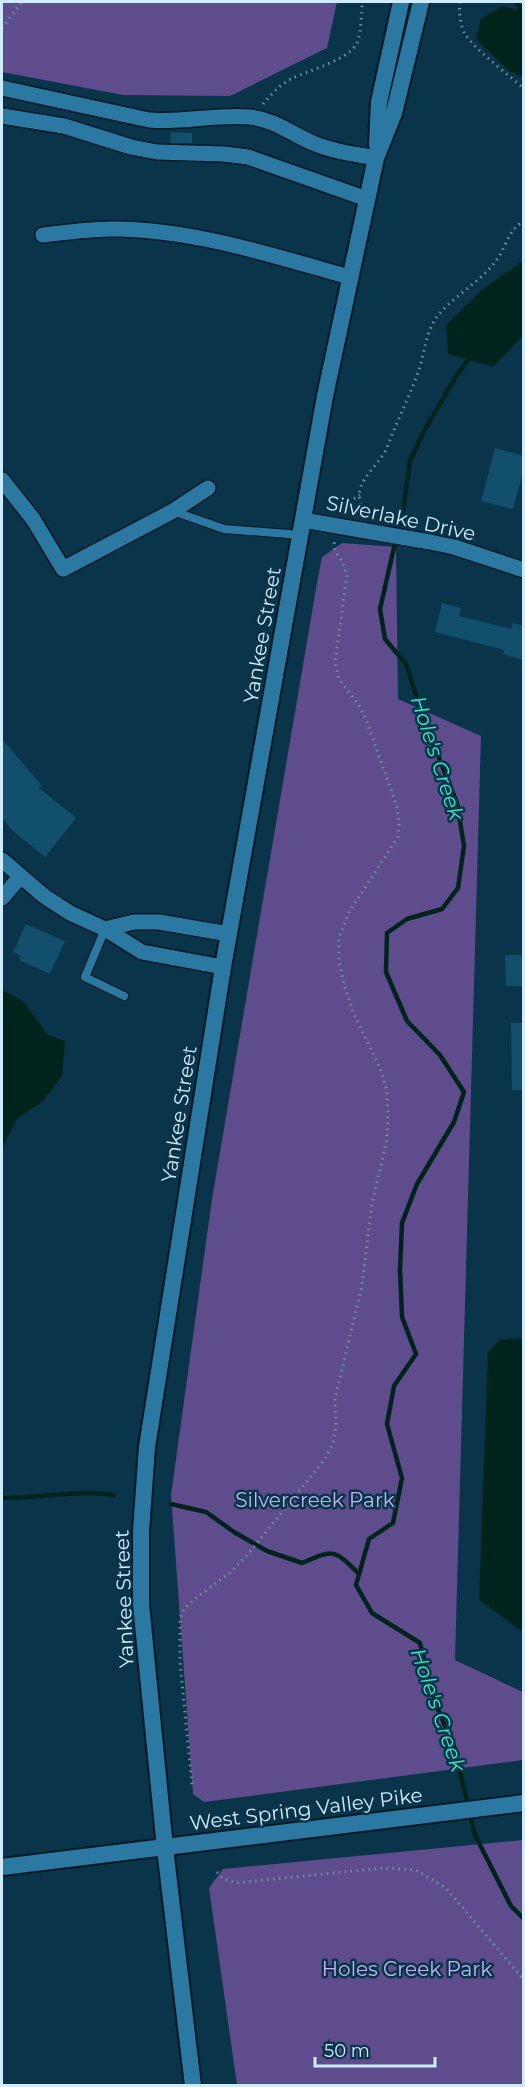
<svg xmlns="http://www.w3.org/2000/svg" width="525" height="2087" font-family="Montserrat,sans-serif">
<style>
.green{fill:#5e4c8d}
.water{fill:#00241c}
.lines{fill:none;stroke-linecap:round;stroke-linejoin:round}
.stream{stroke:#00241c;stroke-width:4.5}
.building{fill:#114f6d}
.service-casing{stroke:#031a27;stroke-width:10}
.minor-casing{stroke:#031a27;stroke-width:18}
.tertiary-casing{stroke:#031a27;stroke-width:20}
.path{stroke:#6c90a4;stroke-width:3;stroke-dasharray:1.5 4.5;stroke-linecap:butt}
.service{stroke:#2b79a2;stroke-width:8}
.minor{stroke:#2b79a2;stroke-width:15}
.tertiary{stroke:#2b79a2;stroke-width:16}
.labels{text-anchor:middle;stroke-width:5;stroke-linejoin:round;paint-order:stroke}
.street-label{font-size:20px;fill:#cfecfe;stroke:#093449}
.park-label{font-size:20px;fill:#c2b4f2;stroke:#093449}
.water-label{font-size:21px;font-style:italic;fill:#38e7c4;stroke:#093449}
</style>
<rect width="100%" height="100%" fill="#093449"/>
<!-- green -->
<g class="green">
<path d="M2,2H337L327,48L230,96L123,95L2,72Z"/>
<path d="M342,543L396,547L398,699L481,736L455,1660L523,1692V1760L204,1802L193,1794L171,1495L212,1199L317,583L322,557Z"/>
<path d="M523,1840V2085H237L209,1888L223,1869Z"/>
</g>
<!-- water -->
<g class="water">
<path d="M502,6L523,11V77L509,71L476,39L481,19Z"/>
<path d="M523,261V336L493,367L448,354L446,325L483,289Z"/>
<path d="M2,990L23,1001L48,1035L65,1041L62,1076L43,1101L17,1119L2,1149Z"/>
<path d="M523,1338L524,1339L523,1632L479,1600L488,1352L500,1340Z"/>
</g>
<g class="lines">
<!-- stream -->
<g class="stream">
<path d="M516,2L524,14"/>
<path d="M470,357L455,378L424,431L410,461L404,504L380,609L385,639L406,664L425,723L457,803L464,846L458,888L442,909L407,919L387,933L386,972L407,1021L440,1055L464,1092L454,1122L417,1184L402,1223L400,1269L402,1317L416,1354L394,1386L387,1424L402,1478L393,1523L369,1539L356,1585L372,1613L420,1643L436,1705L454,1746L475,1835L511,1906L524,1919"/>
<path d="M2,1498C38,1499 77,1489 114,1495"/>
<path d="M171,1504L206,1512L234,1532L267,1551L302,1563C334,1549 334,1549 359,1574"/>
</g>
</g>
<!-- building -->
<g class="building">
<path d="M171,132L192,133V143H170Z"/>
<path d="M495,448L524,456V468L513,509L481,501Z"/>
<path d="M442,603L461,608L459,616L511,629L513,623L524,626V660L503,654L504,650L435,632Z"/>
<path d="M2,739L42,786L39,788L76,818L45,857L12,830L2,818Z"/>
<path d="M26,924L65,941L50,974L19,960L21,956L13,952Z"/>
<path d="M505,955H524V986H506Z"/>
<path d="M511,1023H524V1090H512Z"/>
</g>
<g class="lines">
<defs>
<g id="service">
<path d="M173,511L224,529L301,535"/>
<path d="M105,929L85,977L124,996"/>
</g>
<g id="minor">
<path d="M2,88L149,120C182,123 216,114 250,117C276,120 291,134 313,143C333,152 356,154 376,158"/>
<path d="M2,116L64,126L131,147L157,152L224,154L248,157L367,199"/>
<path d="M43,235C68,232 94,228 120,229C198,231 275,256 349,277"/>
<path d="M2,480L33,519L63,569L173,511L208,488"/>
<path d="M303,520L430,542L454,547L524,570"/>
<path d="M2,860L44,896L70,913L105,929L142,952L223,967"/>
<path d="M2,898L20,877"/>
<path d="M105,929L134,922H159L229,934"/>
</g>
<g id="tertiary">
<path d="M377,145L379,102L401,2"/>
<path d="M2,1867L524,1803"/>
<path d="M193,2086L165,1848L141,1604V1531L147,1447L223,967L325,396L376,158L394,113L421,2"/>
</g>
</defs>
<!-- service casing -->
<use href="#service" class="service-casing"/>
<!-- minor casing -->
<use href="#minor" class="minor-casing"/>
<!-- tertiary casing -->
<use href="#tertiary" class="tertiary-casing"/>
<!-- path -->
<g class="path">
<path d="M460,2C459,12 460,25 465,34C475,50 508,74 524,89"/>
<path d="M2,28L22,2"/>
<path d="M263,104C271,95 279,85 291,79C308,70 348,61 357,43C361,33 362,13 362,2"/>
<path d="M340,510L350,501L360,495"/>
<path d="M366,515C347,486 373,473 386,450C396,424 408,399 418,373C425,353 425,330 440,313C458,293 483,280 498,258C506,246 509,229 524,221"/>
<path d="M192,1784L180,1662V1618L184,1609L196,1598L232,1571L249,1553L325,1459L333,1443L336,1426L335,1399L362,1285L372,1203L387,1140L388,1113L387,1091L380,1068L353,1012L344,984L339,961V938L349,912L398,837L399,823L397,807L367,722L360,707L339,679L335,663L347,575L342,561L335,551L334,540"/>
<path d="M217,1872L222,1878L235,1883L383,1868L416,1870L446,1888L524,1980"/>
</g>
<!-- service -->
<use href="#service" class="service"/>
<!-- minor -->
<use href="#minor" class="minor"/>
<!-- tertiary -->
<use href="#tertiary" class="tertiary"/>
</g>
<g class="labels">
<!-- street labels -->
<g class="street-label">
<text transform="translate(401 518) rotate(12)" y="7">Silverlake Drive</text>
<text transform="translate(262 635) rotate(-80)" y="7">Yankee Street</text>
<text transform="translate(179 1114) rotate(-81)" y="7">Yankee Street</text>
<text transform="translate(124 1599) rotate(-92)" y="7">Yankee Street</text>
<text transform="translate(306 1809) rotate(-7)" y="7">West Spring Valley Pike</text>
</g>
<!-- park labels -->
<g class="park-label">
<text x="315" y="1507">Silvercreek Park</text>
<text x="407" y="1976">Holes Creek Park</text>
</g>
<!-- water labels -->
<g class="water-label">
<text transform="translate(437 758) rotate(72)" y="7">Hole's Creek</text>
<text transform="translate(438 1710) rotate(71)" y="7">Hole's Creek</text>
</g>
</g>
<!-- border -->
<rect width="525" height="2087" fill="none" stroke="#cfecfe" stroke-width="6"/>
<!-- scale -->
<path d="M315 2057v9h120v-9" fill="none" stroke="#cfecfe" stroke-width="3"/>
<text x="324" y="2057" font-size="18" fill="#cfecfe" stroke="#093449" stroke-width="4.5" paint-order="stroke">50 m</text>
</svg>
